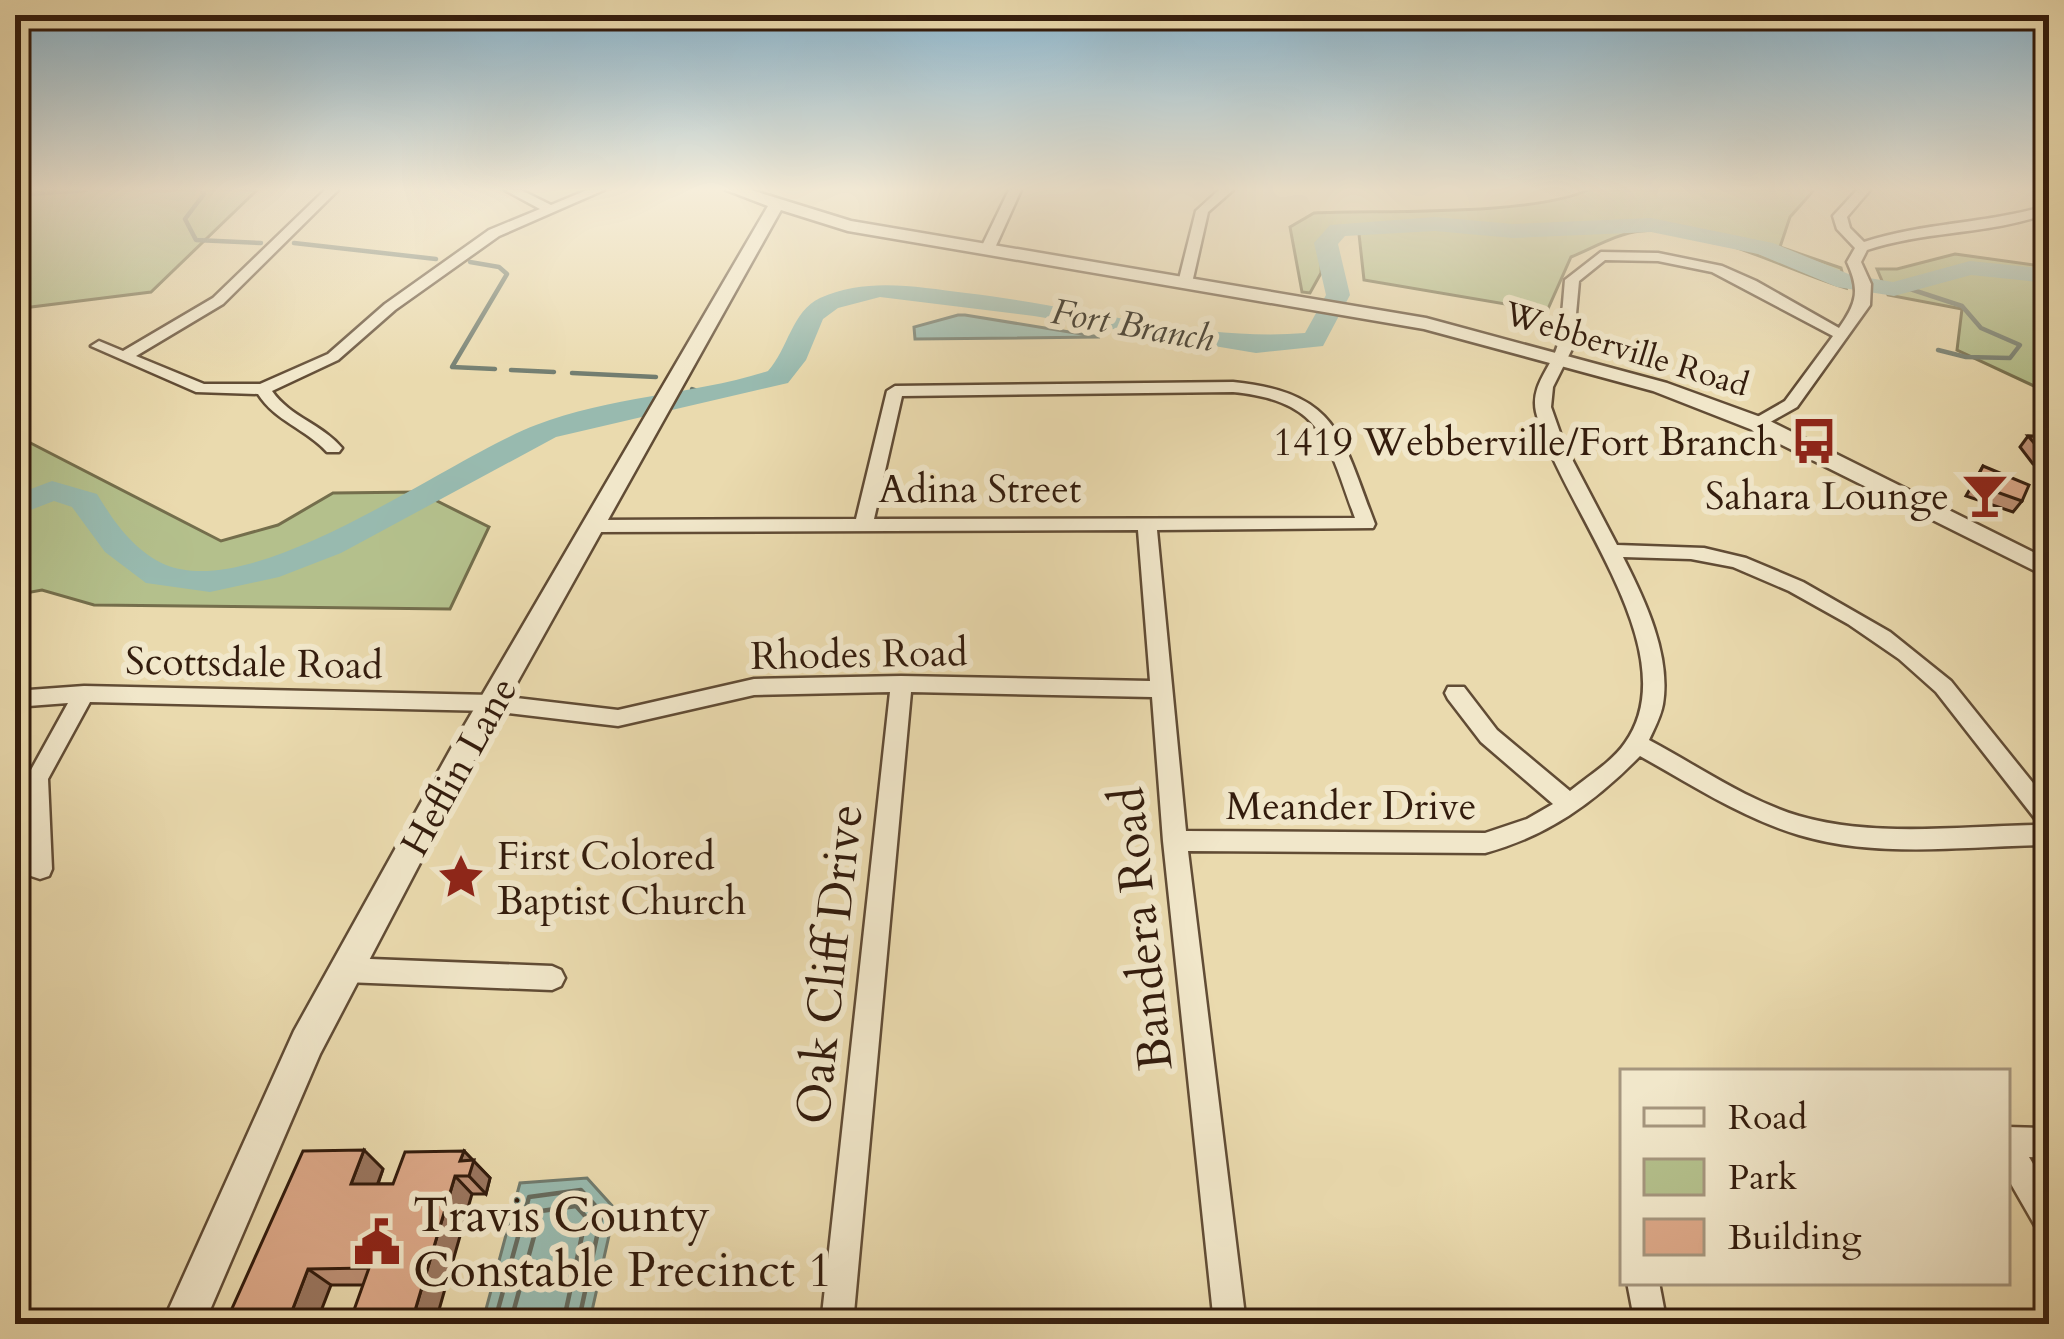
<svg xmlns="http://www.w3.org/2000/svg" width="2064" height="1339" font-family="Cardo,serif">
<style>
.green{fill:#b4c08c;stroke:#746e4c;stroke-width:3}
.water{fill:#98baaf;stroke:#707b6e;stroke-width:3}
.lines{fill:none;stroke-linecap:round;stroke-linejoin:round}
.shore{stroke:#666b5e;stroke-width:4.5}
.stream{stroke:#707b6e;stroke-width:4.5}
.river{fill:#98baaf;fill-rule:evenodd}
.minor-casing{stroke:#614c35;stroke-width:5}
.tertiary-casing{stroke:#614c35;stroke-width:5}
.minor{fill:#f1e7ca;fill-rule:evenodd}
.tertiary{fill:#f1e7ca;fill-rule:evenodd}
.wall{fill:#bd9075;stroke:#331c0d;stroke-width:3}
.shaded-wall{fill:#9a765f;stroke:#331c0d;stroke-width:3}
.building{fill:#dca888;stroke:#331c0d;stroke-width:3}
.labels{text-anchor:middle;stroke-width:12;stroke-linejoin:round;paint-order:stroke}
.far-street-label{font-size:33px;fill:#331c0d;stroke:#f1e7ca}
.far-water-label{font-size:36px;font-style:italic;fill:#514b3e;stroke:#f1e7ca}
.poi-label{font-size:39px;fill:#331c0d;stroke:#f1e7ca;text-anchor:end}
.street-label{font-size:39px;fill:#331c0d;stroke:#f1e7ca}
.near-street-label{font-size:48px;fill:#331c0d;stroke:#f1e7ca}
.near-poi-label{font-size:48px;fill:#331c0d;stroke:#f1e7ca;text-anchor:start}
</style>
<rect width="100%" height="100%" fill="#eadaae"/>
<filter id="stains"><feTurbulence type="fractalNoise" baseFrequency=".00167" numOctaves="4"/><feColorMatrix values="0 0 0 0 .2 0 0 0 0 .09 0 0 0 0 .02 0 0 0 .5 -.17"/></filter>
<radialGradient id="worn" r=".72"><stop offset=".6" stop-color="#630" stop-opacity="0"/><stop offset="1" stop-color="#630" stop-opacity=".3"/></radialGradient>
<!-- green -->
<g class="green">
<path d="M15,190H257L151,292L15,309Z"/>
<path d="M1588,190H1814L1790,217L1780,247L1841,268L1846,288C1788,271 1702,224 1641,231C1618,233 1593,248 1571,257L1547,311L1364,280L1358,225L1334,228L1322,241L1321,273L1310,293L1302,292L1290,227L1314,213C1381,210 1531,216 1588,190Z"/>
<path d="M1955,254L2049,267V393L1957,350L1962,309L1888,295L1877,269H1897Z"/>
<path d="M15,435L221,541L278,525L333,493L419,492L489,527L450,609L94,605L42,590L15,595Z"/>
</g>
<!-- water -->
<g class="water">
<path d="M958,315H965L1100,337L915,339L914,327Z"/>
<path d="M587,1178L615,1209L589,1324H482L520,1183Z"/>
</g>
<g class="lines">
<!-- shore -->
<g class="shore">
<path d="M494,1324L529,1197L581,1190L602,1213L578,1324"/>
<path d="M510,1324L541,1211L576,1206L586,1217L563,1324"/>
</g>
<!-- stream -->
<g class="stream">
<path d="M202,190L204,194L185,219L196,240L261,243"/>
<path d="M15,195L87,190"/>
<path d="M294,243L436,259"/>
<path d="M470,262L499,267L507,274L452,367L495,369"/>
<path d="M1907,288L1962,306L1981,328L2020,345L2010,358L1966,357L1938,350"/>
<path d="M511,370L554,372"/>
<path d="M572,373L656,377"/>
<path d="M692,389L706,394"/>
</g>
<!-- river -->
<path class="river" d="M1435,217L1513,224L1651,218L1773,243L1851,275L1893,282L1970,261L2049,269V283L1971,275L1894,296L1837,287L1758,254L1651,232L1513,238L1435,231L1345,236L1338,244L1350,295L1323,346L1256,353L1034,316L880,297L838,308L823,319L806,360L788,383L556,437L341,553L279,577L210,592L146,583L105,552L72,507L54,501L15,516V495L52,481L97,494C114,522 134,551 166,565C259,602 447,459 536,425C611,396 693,395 768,371C788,349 792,311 820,298C867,277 917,287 966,293C1074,305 1199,342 1305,333L1326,295L1314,243L1330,225Z"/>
<defs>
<g id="minor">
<path d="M325,190H338L223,304L136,356L204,384H260L328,354L385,304L489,230L540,209L505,190H521L551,205L587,190H604L499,236L395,310L338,360L272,391C290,417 322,424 342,448L339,452H327C306,429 275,421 258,394L196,392L91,346L99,341L123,351L213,298Z"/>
<path d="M1009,190H1021L994,250L982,253L980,250Z"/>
<path d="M1219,190H1233L1208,212L1192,283L1180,286L1178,283L1196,211Z"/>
<path d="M1857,190H1870L1847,217L1850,228L1864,242C1925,222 1988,224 2049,205V213C1990,235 1927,230 1867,250L1861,262L1871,284L1870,305L1797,407L1758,429L1750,424L1752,420L1785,401L1833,336L1712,272L1658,261L1605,260L1579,281L1573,347L1553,387L1551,407L1564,444L1617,545L1704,548L1746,558L1803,582L1890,632L1951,681L2049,803V845C1968,846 1878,859 1799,835C1742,818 1692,785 1640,756C1595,802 1548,836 1485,853L1188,851L1246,1324H1214L1163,841L1152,697L911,692L853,1324H821L890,692L754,695L618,726L492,711L90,702L48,779L52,869L49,876L40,879L31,876L28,869L26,779L68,703L15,707V691L84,686L492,695L618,710L754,679L901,676L1150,681L1138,530L595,532L586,526L595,520L856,519L887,391L895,386L1233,382C1339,393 1341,436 1375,524L1373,528L1157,530L1186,831L1485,833L1527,819L1553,804L1481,742L1448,699L1445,693L1448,687H1464L1497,730L1570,791C1587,777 1613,761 1625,743C1691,651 1557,502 1536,412C1530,385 1552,367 1558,344C1562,323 1563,301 1565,280L1601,252L1658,253L1722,266L1756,281L1839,328C1857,303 1860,290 1847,262L1855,248L1837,229L1833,216ZM1233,392C1324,401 1327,442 1355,518L874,519L902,396ZM1623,557L1691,559L1733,567L1789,591L1848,624L1899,659L1936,692L2040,825C1961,826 1875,838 1799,816C1746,800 1698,766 1649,740C1654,729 1661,716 1663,704C1671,655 1645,600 1623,557Z"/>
<path d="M345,958L552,966L561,970L565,978L561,986L552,990L345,982L336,978L332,970L336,962Z"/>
<path d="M2007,1127L2049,1128V1158L2029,1157L2049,1191V1235L2038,1231L2007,1177Z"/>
<path d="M1627,1282H1659L1667,1324H1635Z"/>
</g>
<path id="tertiary" d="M726,190H751L851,221L1426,318L1667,383L1766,419L2049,560V578L1750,429L1653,391L1424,329L848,231L781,210L475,758L320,1054L204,1324H162L294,1031L453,745L768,206Z"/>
</defs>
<!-- minor casing -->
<use href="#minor" class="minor-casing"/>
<!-- tertiary casing -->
<use href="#tertiary" class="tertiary-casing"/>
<!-- minor -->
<use href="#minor" class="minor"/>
<!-- tertiary -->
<use href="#tertiary" class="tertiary"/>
</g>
<!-- wall -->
<g class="wall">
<path d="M2028,436L2049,437V465L2033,464L2020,447Z"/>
<path d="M1983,466L2022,501L2013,512L1966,496Z"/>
<path d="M464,1151L490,1178L486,1194H472L363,1285H331L225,1324L383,1169L378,1184H393Z"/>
</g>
<!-- shaded-wall -->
<g class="shaded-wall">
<path d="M364,1150L383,1169L371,1202L351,1184Z"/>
<path d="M464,1151L490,1178L486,1194L469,1176L460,1161Z"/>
<path d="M455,1176L472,1194L435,1324H411Z"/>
<path d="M308,1269L331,1285L316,1324H287Z"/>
</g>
<!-- building -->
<g class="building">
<path d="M2028,436L2049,437V453L2042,452Z"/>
<path d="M1983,466L2029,485L2022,501L1974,484Z"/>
<path d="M364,1150L351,1184H393L405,1152L464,1151L460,1161L474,1160L469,1176H455L411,1324H349L369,1268L308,1269L287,1324H225L303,1151Z"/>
</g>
<!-- sky -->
<linearGradient id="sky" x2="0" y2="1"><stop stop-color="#88b6d1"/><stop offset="0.5" stop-color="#f6eedb"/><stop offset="1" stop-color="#f6eedb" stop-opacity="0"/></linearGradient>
<rect width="2064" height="378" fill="url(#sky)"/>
<!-- icons -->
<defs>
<symbol id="bus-bare" viewBox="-9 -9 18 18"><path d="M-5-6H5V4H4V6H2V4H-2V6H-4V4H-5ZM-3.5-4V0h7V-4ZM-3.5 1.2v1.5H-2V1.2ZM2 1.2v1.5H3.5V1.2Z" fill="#8f2418" stroke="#f1e7ca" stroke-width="2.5" paint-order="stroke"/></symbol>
<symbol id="bar-bare" viewBox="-9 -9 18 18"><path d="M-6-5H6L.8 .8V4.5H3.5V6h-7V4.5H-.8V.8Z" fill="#8f2418" stroke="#f1e7ca" stroke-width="2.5" paint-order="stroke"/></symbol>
<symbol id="sight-bare" viewBox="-9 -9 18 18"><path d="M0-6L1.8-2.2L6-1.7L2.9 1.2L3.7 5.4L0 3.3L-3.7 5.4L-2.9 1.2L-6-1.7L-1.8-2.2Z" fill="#8f2418" stroke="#f1e7ca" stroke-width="2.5" paint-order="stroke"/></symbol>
<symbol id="civic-bare" viewBox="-9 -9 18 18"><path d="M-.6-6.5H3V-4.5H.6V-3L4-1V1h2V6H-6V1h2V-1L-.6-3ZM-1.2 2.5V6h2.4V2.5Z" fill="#8f2418" stroke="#f1e7ca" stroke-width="2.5" paint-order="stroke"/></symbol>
</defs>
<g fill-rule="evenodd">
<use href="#bus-bare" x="1781" y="408" width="66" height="66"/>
<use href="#bar-bare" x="1952" y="462" width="66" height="66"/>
<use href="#sight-bare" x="428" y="844" width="66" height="66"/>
<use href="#civic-bare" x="344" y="1209" width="66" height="66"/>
</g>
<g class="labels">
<!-- far-street labels -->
<g class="far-street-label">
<text transform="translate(1627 348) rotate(17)" y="12">Webberville Road</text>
</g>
<!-- far-water labels -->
<g class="far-water-label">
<text transform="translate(1133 324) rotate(10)" y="13">Fort Branch</text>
</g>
<!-- poi labels -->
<g class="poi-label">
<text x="1778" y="455">1419 Webberville/Fort Branch</text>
<text x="1949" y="509">Sahara Lounge</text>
<text x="497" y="869" text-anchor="start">First Colored<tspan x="497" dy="45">Baptist Church</tspan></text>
</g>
<!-- street labels -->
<g class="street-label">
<text x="980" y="502">Adina Street</text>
<text transform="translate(859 653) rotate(-1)" y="14">Rhodes Road</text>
<text transform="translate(254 662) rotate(1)" y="14">Scottsdale Road</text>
<text transform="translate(458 766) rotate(-61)" y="14">Heflin Lane</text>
<text x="1351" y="819">Meander Drive</text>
</g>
<!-- near-street labels -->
<g class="near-street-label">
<text transform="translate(1140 929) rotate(-96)" y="17">Bandera Road</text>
<text transform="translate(828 964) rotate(-84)" y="17">Oak Cliff Drive</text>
</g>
<!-- near-poi labels -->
<g class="near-poi-label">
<text x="413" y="1231">Travis County<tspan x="413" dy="55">Constable Precinct 1</tspan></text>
</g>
</g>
<!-- margin -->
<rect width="2064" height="1339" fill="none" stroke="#eadaae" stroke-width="60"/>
<rect x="18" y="18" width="2028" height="1303" fill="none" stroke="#331c0d" stroke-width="6"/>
<rect x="30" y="30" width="2004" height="1279" fill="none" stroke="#331c0d" stroke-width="3"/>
<!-- legend -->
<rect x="1620" y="1069" width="390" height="216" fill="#f1e7ca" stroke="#a5967e" stroke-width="3"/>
<rect x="1644" y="1108" width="60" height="18" fill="#f1e7ca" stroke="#a5967e" stroke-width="3"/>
<text x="1728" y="1129" font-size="36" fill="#331c0d">Road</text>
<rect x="1644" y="1159" width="60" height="36" fill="#b4c08c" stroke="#a5967e" stroke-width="3"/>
<text x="1728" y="1189" font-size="36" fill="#331c0d">Park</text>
<rect x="1644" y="1219" width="60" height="36" fill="#dca888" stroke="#a5967e" stroke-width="3"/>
<text x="1728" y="1249" font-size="36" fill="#331c0d">Building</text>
<rect width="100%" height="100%" filter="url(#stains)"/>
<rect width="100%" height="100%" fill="url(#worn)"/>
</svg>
